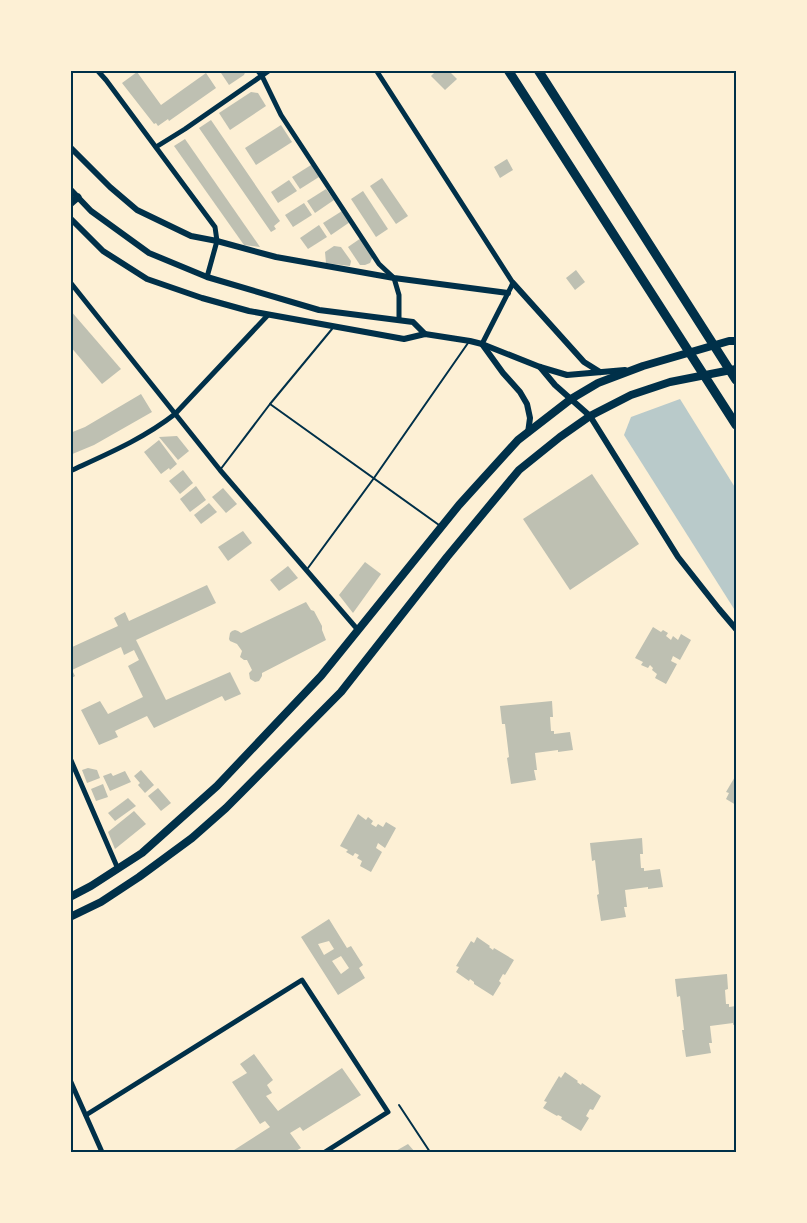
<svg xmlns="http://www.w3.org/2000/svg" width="807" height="1223" font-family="'Asap Condensed',sans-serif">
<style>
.green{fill:#b9caca}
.building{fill:#bec0b2;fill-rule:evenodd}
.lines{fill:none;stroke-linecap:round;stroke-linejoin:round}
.path{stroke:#003049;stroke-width:2}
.service{stroke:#003049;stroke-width:2}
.minor{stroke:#003049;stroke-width:5}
.tertiary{stroke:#003049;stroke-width:6}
.secondary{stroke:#003049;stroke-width:7}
.primary{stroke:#003049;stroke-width:8}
.motorway{stroke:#003049;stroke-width:9}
.neatline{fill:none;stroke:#003049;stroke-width:2}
</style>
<rect width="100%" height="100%" fill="#fdf0d5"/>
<!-- green -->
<path class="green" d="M680,399L736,489V612L624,435L631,417Z"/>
<!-- building -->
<g class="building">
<path d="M225,70H246L244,75L229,85L221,73Z"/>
<path d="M437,70H448L457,79L445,90L431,76Z"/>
<path d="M137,72L161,105L206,73L216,88L169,121L168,119L158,126L156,123L154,124L122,83Z"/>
<path d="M251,92L258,93L266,106L230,130L219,113Z"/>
<path d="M211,120L280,221L274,226L276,229L271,232L199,128Z"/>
<path d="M281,125L292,142L256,165L245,148Z"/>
<path d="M185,139L260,247L244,245L174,146Z"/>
<path d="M507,159L513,170L500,178L494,167Z"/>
<path d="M311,165L319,177L300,189L292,177Z"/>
<path d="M382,178L408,216L396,224L370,186Z"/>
<path d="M289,180L297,191L278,203L271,192Z"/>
<path d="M326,189L334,200L315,213L307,201Z"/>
<path d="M363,191L388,229L376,237L351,199Z"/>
<path d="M304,203L312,215L293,227L285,215Z"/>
<path d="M342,211L350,222L331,235L323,223Z"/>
<path d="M319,225L327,237L308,249L300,238Z"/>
<path d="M361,238L373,256L370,263L365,265H360L348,247Z"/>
<path d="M334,246L341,247L351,261L350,266L326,263L325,252Z"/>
<path d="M576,270L585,282L575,290L566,278Z"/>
<path d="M70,310L121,369L102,384L70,346Z"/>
<path d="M141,394L152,412L94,445L70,455V433L85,427Z"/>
<path d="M177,436L189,451L178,460L159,437Z"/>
<path d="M159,440L177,464L170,470L169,468L161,474L144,452Z"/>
<path d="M183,470L193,483L180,494L169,481Z"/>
<path d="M592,474L639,544L570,590L523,519Z"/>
<path d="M196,486L206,500L190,512L180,499Z"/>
<path d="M223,488L237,504L226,513L212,497Z"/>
<path d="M209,503L217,512L201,524L194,515Z"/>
<path d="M243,531L252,543L228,561L218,547Z"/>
<path d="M365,562L381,574L353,613L339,595Z"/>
<path d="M288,566L298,578L279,591L270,580Z"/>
<path d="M207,585L216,603L136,640L166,700L230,672L241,694L225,701L222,696L154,728L147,716L115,731L118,737L99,745L81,710L100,701L108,714L143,697L128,666L139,660L134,650L124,655L121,647L72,670L75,676L70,679V648L118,626L114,618L125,612L129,621Z"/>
<path d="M306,602L311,610L314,611L322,626V630L326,640L262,673V676L259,681L255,682L250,679L249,673L252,670L247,660H244L240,657L242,651L237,644L230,641L229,639L230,633L232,631L235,630L238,631L241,633Z"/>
<path d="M653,627L661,632L663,630L668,633L666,636L671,640L673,636L678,640L681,634L691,640L680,660L673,656L671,661L677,664L666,684L655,678L657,674L652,670L653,668L650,665L648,668L641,665L643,662L635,658Z"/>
<path d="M552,701L553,717H550L551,731H554V734L570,732L573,750L558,752V750L535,753L537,770H534L536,780L511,784L507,758L509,757L505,724H502L500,706Z"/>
<path d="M88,768L97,770L100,778L87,783L82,770Z"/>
<path d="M141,770L154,785L145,793L138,785L140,783L134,776Z"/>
<path d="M125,771L131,782L110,791L103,776L111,773L113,776Z"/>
<path d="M736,775V805L726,799L729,793L726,792Z"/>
<path d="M103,784L108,797L96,801L91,789Z"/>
<path d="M158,788L171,803L161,811L148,796Z"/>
<path d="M128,798L136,806L115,821L108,813Z"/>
<path d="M134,811L146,824L115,849L108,832Z"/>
<path d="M358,814L366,820L368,817L373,821L371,824L376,827L378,824L383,827L386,822L396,828L385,848L378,843L376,848L382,852L371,872L360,866L362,861L357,858L359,855L355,853L353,856L346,852L348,850L340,846Z"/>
<path d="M642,838L643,854H640L641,868H644V871L660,869L663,887L648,889V887L625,890L627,907H624L626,917L601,921L597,895L599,894L595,860L592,861L590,843Z"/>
<path d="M329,919L347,948L351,946L363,965L359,968L365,978L338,995L301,937ZM329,941L334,949L324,955L318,944ZM341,956L349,968L341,974L332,961Z"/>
<path d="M477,937L490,946L489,947L493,950L494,948L514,960L505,975L503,974L499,981L501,983L493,996L474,984V982L470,979L469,981L456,972L459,967L456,966L471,941L474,943Z"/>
<path d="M727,974L728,989L725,990L726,1004H729V1007L736,1006V1024L733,1025V1023L710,1026L712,1043H709L711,1053L686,1057L682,1030H684L680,996L677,997L675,979Z"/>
<path d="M254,1054L273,1080L267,1085L272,1093L266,1096L278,1111L342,1068L361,1095L303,1131L300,1127L290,1133L301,1148L294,1152H231L270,1127L265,1121L260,1124L232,1082L247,1073L240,1064Z"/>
<path d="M565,1072L578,1081L577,1082L581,1085L582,1083L601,1096L593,1110L590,1109L586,1116L589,1118L581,1131L561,1119L562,1117L558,1115L557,1116L543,1108L547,1102L544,1101L559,1076L561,1078Z"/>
<path d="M408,1144L415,1152H394Z"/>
</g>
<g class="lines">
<!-- path -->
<path class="path" d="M399,1105L430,1152"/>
<!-- service -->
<g class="service">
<path d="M270,404L439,525"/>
<path d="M220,470L270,404L332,329"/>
<path d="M308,568L374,478L468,343"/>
</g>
<!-- minor -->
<g class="minor">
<path d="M97,70L106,80L215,227L217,241L207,277"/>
<path d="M257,70L262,76L281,115L379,264L394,278L399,295V320"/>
<path d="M376,70L513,283L482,344"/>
<path d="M156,147L185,129L270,70"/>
<path d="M70,282L220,470L358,630"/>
<path d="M70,471C107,454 143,439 175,414L268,315"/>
<path d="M70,758L118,869"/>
<path d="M70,1080L102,1152"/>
<path d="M86,1115L302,980L388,1112L325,1152"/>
</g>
<!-- tertiary -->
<g class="tertiary">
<path d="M70,147L110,187L137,210L191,236L217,241L276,257L394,278L508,293"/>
<path d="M70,189L91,211L149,253L207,277L319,310L413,322L425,334"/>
<path d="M70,218L103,251L147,279L202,298L249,311L404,339L425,334L470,341L482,344L540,367L567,375L625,370"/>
<path d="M513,283L584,362L600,372"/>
<path d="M482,344L503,373L520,392L527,404L530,418L528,433"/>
<path d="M540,367L555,385L590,416L678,557L719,609L736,629"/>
</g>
<!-- secondary -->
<path class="secondary" d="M70,204L78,197"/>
<!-- primary -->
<g class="primary">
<path d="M70,897L91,886L142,853L217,786L321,676L459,505L518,440L571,399L598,383L643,366L729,341H736"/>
<path d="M70,917L101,902L139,877L192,838L226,808L341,692L447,557L519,470L560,437L590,416L631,395L670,382L736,369"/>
</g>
<!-- motorway -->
<g class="motorway">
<path d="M508,70L736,425"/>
<path d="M538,70L736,380"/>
</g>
</g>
<!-- border -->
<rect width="807" height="1223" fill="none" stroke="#fdf0d5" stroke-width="144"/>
<rect x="72" y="72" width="663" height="1079" class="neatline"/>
</svg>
